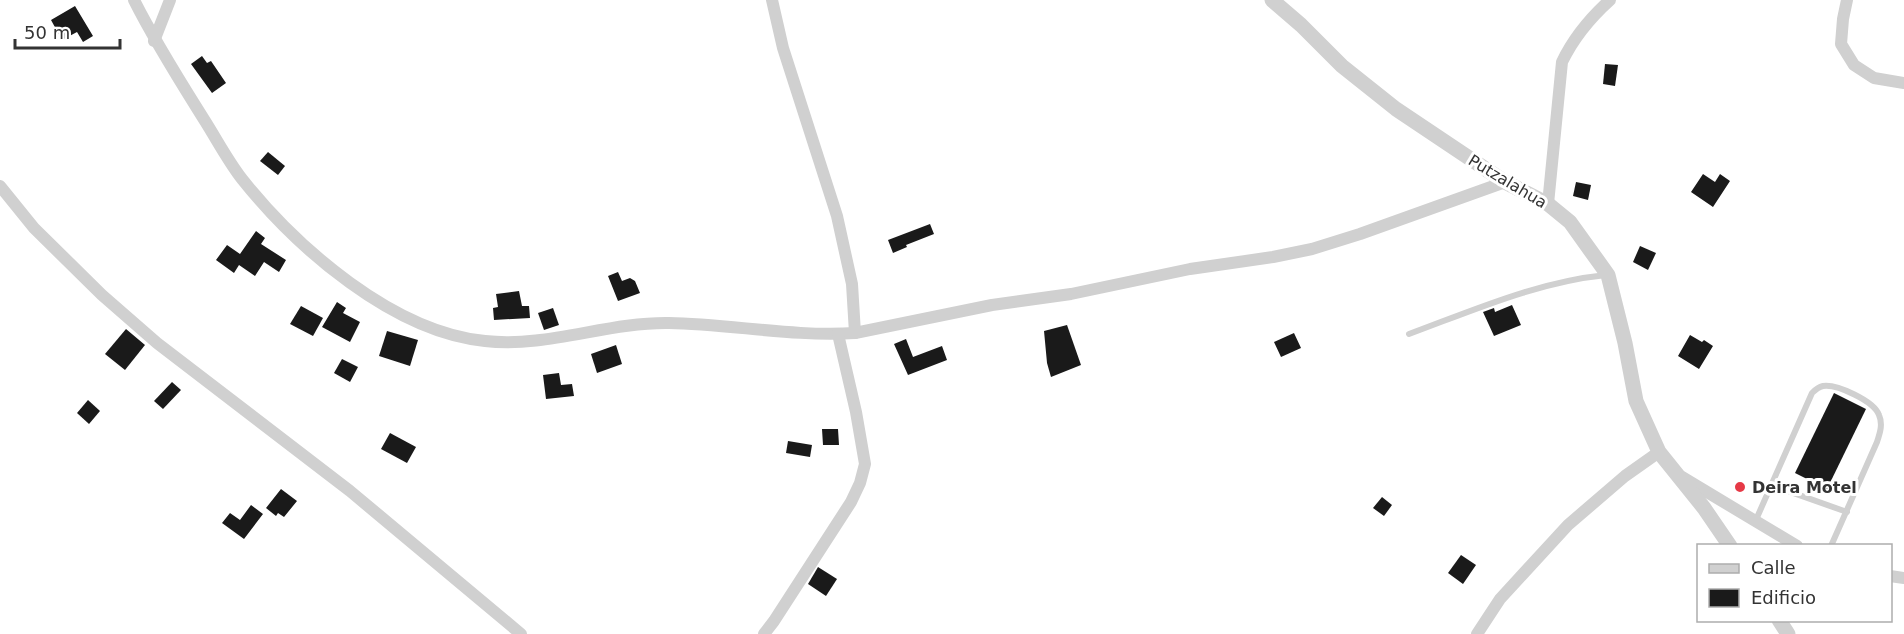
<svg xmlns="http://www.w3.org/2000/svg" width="1904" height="634" font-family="'DejaVu Sans',sans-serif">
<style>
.building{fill:#1a1a1a}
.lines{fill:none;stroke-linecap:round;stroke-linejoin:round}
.service{stroke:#d0d0d0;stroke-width:6}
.minor{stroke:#d0d0d0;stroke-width:12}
.tertiary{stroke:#d0d0d0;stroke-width:15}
.poi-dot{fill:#e63946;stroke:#fff;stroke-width:2}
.labels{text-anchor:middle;stroke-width:6;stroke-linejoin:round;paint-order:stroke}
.street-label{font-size:16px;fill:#333;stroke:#fff}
.poi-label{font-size:16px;font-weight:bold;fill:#333;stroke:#fff;text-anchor:start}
</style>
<rect width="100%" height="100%" fill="#fff"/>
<!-- building -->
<g class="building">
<path d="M75,6L93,36L83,42L77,32L62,40L51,20Z"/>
<path d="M202,56L207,63L211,61L226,83L212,93L191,64Z"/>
<path d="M1605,64L1618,65L1615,86L1603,84Z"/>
<path d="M268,152L285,166L278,175L260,161Z"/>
<path d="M1703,174L1715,182L1720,174L1730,181L1713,207L1691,192Z"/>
<path d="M1576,182L1591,185L1588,200L1573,196Z"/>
<path d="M930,224L934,234L906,245L907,247L893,253L888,240Z"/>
<path d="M256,231L265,238L261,244L286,260L279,272L264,262L255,276L239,265L234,273L216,260L227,245L240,254Z"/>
<path d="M1640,246L1656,253L1648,270L1633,262Z"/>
<path d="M618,272L622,281L630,278L635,281L640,293L618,301L608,276Z"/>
<path d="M519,291L522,306H529L530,318L494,320L493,308L498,307L496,294Z"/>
<path d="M337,302L346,308L343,313L360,322L350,342L322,327Z"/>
<path d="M1512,305L1521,325L1494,336L1483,312L1494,308L1495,312Z"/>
<path d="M301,306L323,318L313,336L290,324Z"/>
<path d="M553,308L559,325L544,330L538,313Z"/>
<path d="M1067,325L1081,365L1051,377L1047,363L1044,331Z"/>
<path d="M126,329L145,345L125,370L105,354Z"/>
<path d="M387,331L418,340L410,366L379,356Z"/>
<path d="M1294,333L1301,348L1281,357L1274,342Z"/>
<path d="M1690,335L1702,342L1704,340L1713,346L1699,369L1678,356Z"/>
<path d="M906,339L913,357L942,346L947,360L908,375L894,344Z"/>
<path d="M616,345L622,364L597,373L591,354Z"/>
<path d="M342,359L358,367L350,382L334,373Z"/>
<path d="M559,373L561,385L572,384L574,396L546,399L543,375Z"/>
<path d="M172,382L181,390L163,409L154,401Z"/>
<path d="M1834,393L1866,409L1827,489L1795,473Z"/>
<path d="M88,400L100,411L89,424L77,413Z"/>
<path d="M822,429H838L839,445H823Z"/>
<path d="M390,433L416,447L407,463L381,449Z"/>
<path d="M788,441L812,445L810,457L786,453Z"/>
<path d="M281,489L297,501L284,517L278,513L276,516L266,508Z"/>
<path d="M1382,497L1392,505L1384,516L1373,508Z"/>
<path d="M251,505L263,514L244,539L222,523L230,513L240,520Z"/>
<path d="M1461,555L1476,565L1463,584L1448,573Z"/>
<path d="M818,567L837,579L826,596L808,584Z"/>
</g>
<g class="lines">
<!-- service -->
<g class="service">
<path d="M1409,334C1474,310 1537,282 1606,275"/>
<path d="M1771,485L1847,512"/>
<path d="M1755,522L1812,393C1815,390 1819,387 1823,386C1837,384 1874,401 1879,415C1883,424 1880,433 1877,442L1831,546"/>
</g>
<!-- minor -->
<g class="minor">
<path d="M134,0C155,42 180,81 205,121C217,140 228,161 242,179C297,248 393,332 485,341C547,348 607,322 669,323C731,324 793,337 855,333L992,305L1071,294L1190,269L1273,257L1312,249L1360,234L1505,182"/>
<path d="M772,0L783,48L837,216L852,284L855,333"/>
<path d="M1847,0L1843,19L1841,44L1854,65L1874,78L1904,83"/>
<path d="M154,41L170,0"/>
<path d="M0,186L34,228L102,295L157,343L350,491L521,634"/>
<path d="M1548,204L1562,62C1574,37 1590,18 1610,0"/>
<path d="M1682,477L1797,546"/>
<path d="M1890,576L1904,578"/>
<path d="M764,634L774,621L851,502L860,483L865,464L856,412L838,334"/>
<path d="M1477,634L1500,599L1568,525L1625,476L1659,452"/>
</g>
<!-- tertiary -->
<g class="tertiary">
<path d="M1272,0L1301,25L1342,66L1396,109L1505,182L1548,204L1570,222L1608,275L1625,343L1636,401L1659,452L1704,508L1730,546"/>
<path d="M1779,620L1788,634"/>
</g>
</g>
<!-- markers -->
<circle class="poi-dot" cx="1740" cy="487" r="6"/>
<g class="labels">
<!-- street labels -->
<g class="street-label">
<text transform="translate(1508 181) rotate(31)" y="6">Putzalahua</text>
</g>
<!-- poi labels -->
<g class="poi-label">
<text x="1752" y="493">Deira Motel</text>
</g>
</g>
<!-- legend -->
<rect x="1697" y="544" width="195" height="78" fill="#ffffff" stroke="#adadad" stroke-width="1.5"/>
<rect x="1709" y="564" width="30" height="9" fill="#d0d0d0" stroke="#adadad" stroke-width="1.5"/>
<text x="1751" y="574" font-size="18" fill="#333333">Calle</text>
<rect x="1709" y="589" width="30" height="18" fill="#1a1a1a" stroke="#adadad" stroke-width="1.5"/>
<text x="1751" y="604" font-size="18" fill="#333333">Edificio</text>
<!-- scale -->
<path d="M15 39v9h105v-9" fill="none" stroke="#333333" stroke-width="3"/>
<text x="24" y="39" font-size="18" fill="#333333" stroke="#ffffff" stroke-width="4.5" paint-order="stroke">50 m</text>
</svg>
